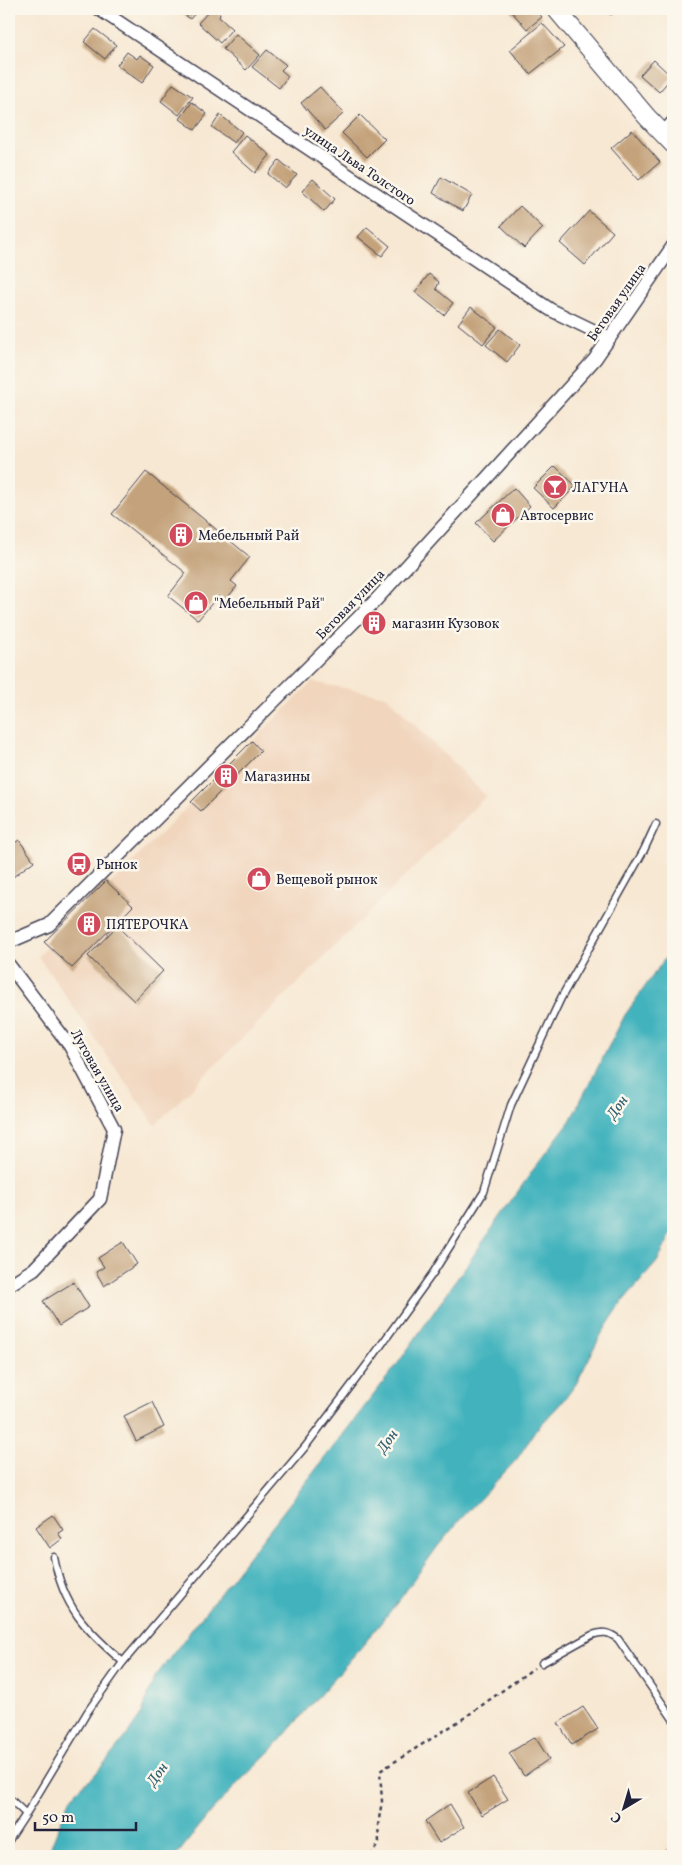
<svg xmlns="http://www.w3.org/2000/svg" width="682" height="1865" font-family="Vollkorn,serif">
<style>
.built{fill:#f1d5bd}
.water{fill:#43b3bd;stroke:#326a7c}
.building{fill:#c4a37c}
.lines{fill:none;stroke-linecap:round;stroke-linejoin:round}
.service-casing{stroke:#424052;stroke-width:9}
.minor-casing{stroke:#424052;stroke-width:15}
.secondary-casing{stroke:#424052;stroke-width:20}
.path{stroke:#424052;stroke-width:2.5;stroke-dasharray:4 4;stroke-linecap:butt}
.service{stroke:#fff;stroke-width:6}
.minor{stroke:#fff;stroke-width:12}
.secondary{stroke:#fff;stroke-width:18}
.labels{text-anchor:middle;stroke-width:5;stroke-linejoin:round;paint-order:stroke}
.street-label{font-size:14px;fill:#22223b;stroke:#fbf7ec}
.poi-label{font-size:14px;fill:#22223b;stroke:#fbf7ec;text-anchor:start}
.water-label{font-size:15px;font-style:italic;fill:#2f5c6f;stroke:#fbf7ec}
</style>
<rect width="100%" height="100%" fill="#fbf7ec"/>
<filter id="ink" filterUnits="userSpaceOnUse"><feTurbulence type="fractalNoise" baseFrequency=".02" numOctaves="2"/><feDisplacementMap in="SourceGraphic" scale="10" xChannelSelector="R" yChannelSelector="G"/><feConvolveMatrix kernelMatrix="1 2 1 2 8 2 1 2 1" color-interpolation-filters="sRGB"/></filter>
<filter id="wash" filterUnits="userSpaceOnUse"><feTurbulence type="fractalNoise" baseFrequency=".0096" numOctaves="4" result="noise"/><feDisplacementMap in="SourceGraphic" scale="20" xChannelSelector="R" yChannelSelector="G"/><feGaussianBlur stdDeviation="1.12" result="paint"/><feColorMatrix in="noise" values="0 0 0 0 0 0 0 0 0 0 0 0 0 0 0 0 0 1.4 0 .05"/><feComposite in="paint" operator="in"/></filter>
<g filter="url(#wash)">
<rect width="100%" height="100%" fill="#f7e8d3"/>
<!-- built -->
<path class="built" d="M312,682L386,696L486,796L155,1125L38,956Z"/>
<!-- water -->
<path class="water" d="M673,942V1231L657,1262L623,1301L602,1333L576,1384L564,1400L536,1430L517,1459L459,1521L438,1546L400,1599L363,1645L270,1752L241,1780L210,1813L176,1856H44L50,1848L69,1802L82,1785L93,1777L125,1738L141,1715L155,1677L396,1366L540,1160L570,1121L625,1015L666,957Z"/>
<g id="blocks">
<!-- building -->
<g class="building">
<path d="M177,9H199L190,19Z"/>
<path d="M211,9H216L220,13L219,17L232,29L220,43L198,23Z"/>
<path d="M511,9H535L542,17L527,29L510,10Z"/>
<path d="M605,9H618L611,15Z"/>
<path d="M542,23L564,47L530,74L510,50Z"/>
<path d="M95,29L116,45L105,59L84,42Z"/>
<path d="M236,34L260,55L246,70L223,49Z"/>
<path d="M267,50L286,65L281,70L288,76L279,88L252,67Z"/>
<path d="M127,52L137,59L140,55L154,65L142,83L117,65Z"/>
<path d="M654,60L672,77L659,92L640,75Z"/>
<path d="M173,84L193,97L179,115L161,101Z"/>
<path d="M320,87L344,113L325,130L301,103Z"/>
<path d="M192,102L207,114L195,130L180,119Z"/>
<path d="M220,115L242,132L234,143L212,127Z"/>
<path d="M360,115L385,139L367,157L342,133Z"/>
<path d="M632,130L660,162L639,180L611,148Z"/>
<path d="M245,135L270,155L255,173L231,152Z"/>
<path d="M279,160L297,175L285,188L268,174Z"/>
<path d="M441,177L472,195L463,211L433,193Z"/>
<path d="M313,179L335,199L324,212L302,191Z"/>
<path d="M520,206L543,228L524,248L501,226Z"/>
<path d="M589,211L613,232L585,265L560,243Z"/>
<path d="M367,227L390,246L382,256L358,237Z"/>
<path d="M429,274L439,282L436,289L453,303L444,315L415,292Z"/>
<path d="M471,307L497,327L483,344L458,324Z"/>
<path d="M500,329L520,345L507,362L486,345Z"/>
<path d="M555,466L576,486L554,508L533,488Z"/>
<path d="M146,472L250,557L231,581L237,586L225,601L218,596L198,620L168,596L186,573L112,514Z"/>
<path d="M514,488L530,506L493,541L476,523Z"/>
<path d="M375,616L381,622L374,629L368,624Z"/>
<path d="M252,741L261,751L201,811L191,802Z"/>
<path d="M19,840L34,861L9,880V847Z"/>
<path d="M106,881L133,906L72,968L44,942Z"/>
<path d="M117,926L163,971L134,1001L88,956Z"/>
<path d="M123,1242L137,1264L104,1286L96,1272L104,1267L98,1258Z"/>
<path d="M74,1282L89,1307L59,1326L43,1301Z"/>
<path d="M152,1402L164,1427L136,1441L124,1416Z"/>
<path d="M53,1515L63,1530L58,1533L62,1539L50,1548L36,1527Z"/>
<path d="M583,1707L598,1729L572,1745L558,1723Z"/>
<path d="M535,1737L549,1759L524,1776L509,1753Z"/>
<path d="M493,1777L508,1799L482,1815L468,1793Z"/>
<path d="M450,1804L464,1827L439,1843L425,1821Z"/>
<path d="M673,1847V1856H659Z"/>
</g>
</g>
</g>
<g filter="url(#ink)">
<use href="#blocks" fill-opacity="0" stroke="#424052" stroke-width="1"/>
<g class="lines">
<defs>
<g id="service">
<path d="M54,1557C63,1607 86,1630 123,1662"/>
<path d="M542,1663L592,1635C603,1631 609,1632 618,1639L673,1719"/>
<path d="M9,1798L26,1814"/>
<path d="M9,1840L26,1814L88,1711L123,1662L305,1447L369,1362L433,1273L484,1192L511,1105L561,998L644,850L656,824"/>
</g>
<g id="minor">
<path d="M99,9L551,310L609,338"/>
<path d="M663,133L673,122"/>
<path d="M9,942L49,925L375,601L595,359L673,246"/>
<path d="M9,965L70,1046L114,1129L100,1199L34,1269L9,1285"/>
</g>
<path id="secondary" d="M556,9L647,117L673,144"/>
</defs>
<!-- service casing -->
<use href="#service" class="service-casing"/>
<!-- minor casing -->
<use href="#minor" class="minor-casing"/>
<!-- secondary casing -->
<use href="#secondary" class="secondary-casing"/>
<!-- path -->
<path class="path" d="M371,1856L379,1842L378,1825L382,1801L380,1771L464,1718L534,1668"/>
<!-- service -->
<use href="#service" class="service"/>
<!-- minor -->
<use href="#minor" class="minor"/>
<!-- secondary -->
<use href="#secondary" class="secondary"/>
</g>
</g>
<!-- icons -->
<defs>
<symbol id="bar-disc" viewBox="-11 -11 22 22"><circle r="9.5" fill="#d1495b" stroke="#fbf7ec"/><path d="M-6-5H6L.8 .8V4.5H3.5V6h-7V4.5H-.8V.8Z" fill="#fff"/></symbol>
<symbol id="shop-disc" viewBox="-11 -11 22 22"><circle r="9.5" fill="#d1495b" stroke="#fbf7ec"/><path d="M-5-2.5h2.3a2.7 3.5 0 0 1 5.4 0H5L5.5 6h-11ZM-1.5-2.5h3a1.5 2.3 0 0 0-3 0Z" fill="#fff"/></symbol>
<symbol id="building-disc" viewBox="-11 -11 22 22"><circle r="9.5" fill="#d1495b" stroke="#fbf7ec"/><path d="M-4-6H4V6H1V3H-1V6H-4ZM-2.5-4.3h1.7v1.8h-1.7ZM.8-4.3h1.7v1.8H.8ZM-2.5-1h1.7V.8h-1.7ZM.8-1h1.7V.8H.8Z" fill="#fff"/></symbol>
<symbol id="bus-disc" viewBox="-11 -11 22 22"><circle r="9.5" fill="#d1495b" stroke="#fbf7ec"/><path d="M-5-6H5V4H4V6H2V4H-2V6H-4V4H-5ZM-3.5-4V0h7V-4ZM-3.5 1.2v1.5H-2V1.2ZM2 1.2v1.5H3.5V1.2Z" fill="#fff"/></symbol>
</defs>
<g fill-rule="evenodd">
<use href="#bar-disc" x="541" y="473" width="28" height="28"/>
<use href="#shop-disc" x="489" y="501" width="28" height="28"/>
<use href="#building-disc" x="167" y="521" width="28" height="28"/>
<use href="#shop-disc" x="182" y="589" width="28" height="28"/>
<use href="#building-disc" x="360" y="609" width="28" height="28"/>
<use href="#building-disc" x="212" y="762" width="28" height="28"/>
<use href="#bus-disc" x="65" y="850" width="28" height="28"/>
<use href="#shop-disc" x="245" y="865" width="28" height="28"/>
<use href="#building-disc" x="75" y="910" width="28" height="28"/>
</g>
<g class="labels">
<!-- street labels -->
<g class="street-label">
<text transform="translate(360 165) rotate(34)" y="5">улица Льва Толстого</text>
<text transform="translate(616 302) rotate(-55)" y="5">Беговая улица</text>
<text transform="translate(350 604) rotate(-46)" y="5">Беговая улица</text>
<text transform="translate(98 1070) rotate(60)" y="5">Луговая улица</text>
</g>
<!-- poi labels -->
<g class="poi-label">
<text x="572" y="492">ЛАГУНА</text>
<text x="520" y="520">Автосервис</text>
<text x="198" y="540">Мебельный Рай</text>
<text x="214" y="608">"Мебельный Рай"</text>
<text x="392" y="628">магазин Кузовок</text>
<text x="244" y="781">Магазины</text>
<text x="96" y="869">Рынок</text>
<text x="276" y="884">Вещевой рынок</text>
<text x="106" y="929">ПЯТЕРОЧКА</text>
</g>
<!-- water labels -->
<g class="water-label">
<text transform="translate(617 1107) rotate(-55)" y="5">Дон</text>
<text transform="translate(387 1441) rotate(-55)" y="5">Дон</text>
<text transform="translate(157 1774) rotate(-55)" y="5">Дон</text>
</g>
</g>
<!-- margin -->
<rect width="682" height="1865" fill="none" stroke="#fbf7ec" stroke-width="30"/>
<!-- north arrow -->
<g transform="translate(624 1808) rotate(218)" stroke="#fbf7ec" stroke-width="4" paint-order="stroke">
<path d="M0-4L9 19L0 12L-9 19Z" fill="#22223b"/>
<text y="-8" font-size="14" font-weight="bold" text-anchor="middle" fill="#22223b">С</text>
</g>
<!-- scale -->
<path d="M35 1822v8h101v-8" fill="none" stroke="#22223b" stroke-width="2.5"/>
<text x="42" y="1822" font-size="15" fill="#22223b" stroke="#fbf7ec" stroke-width="4" paint-order="stroke">50 m</text>
</svg>
